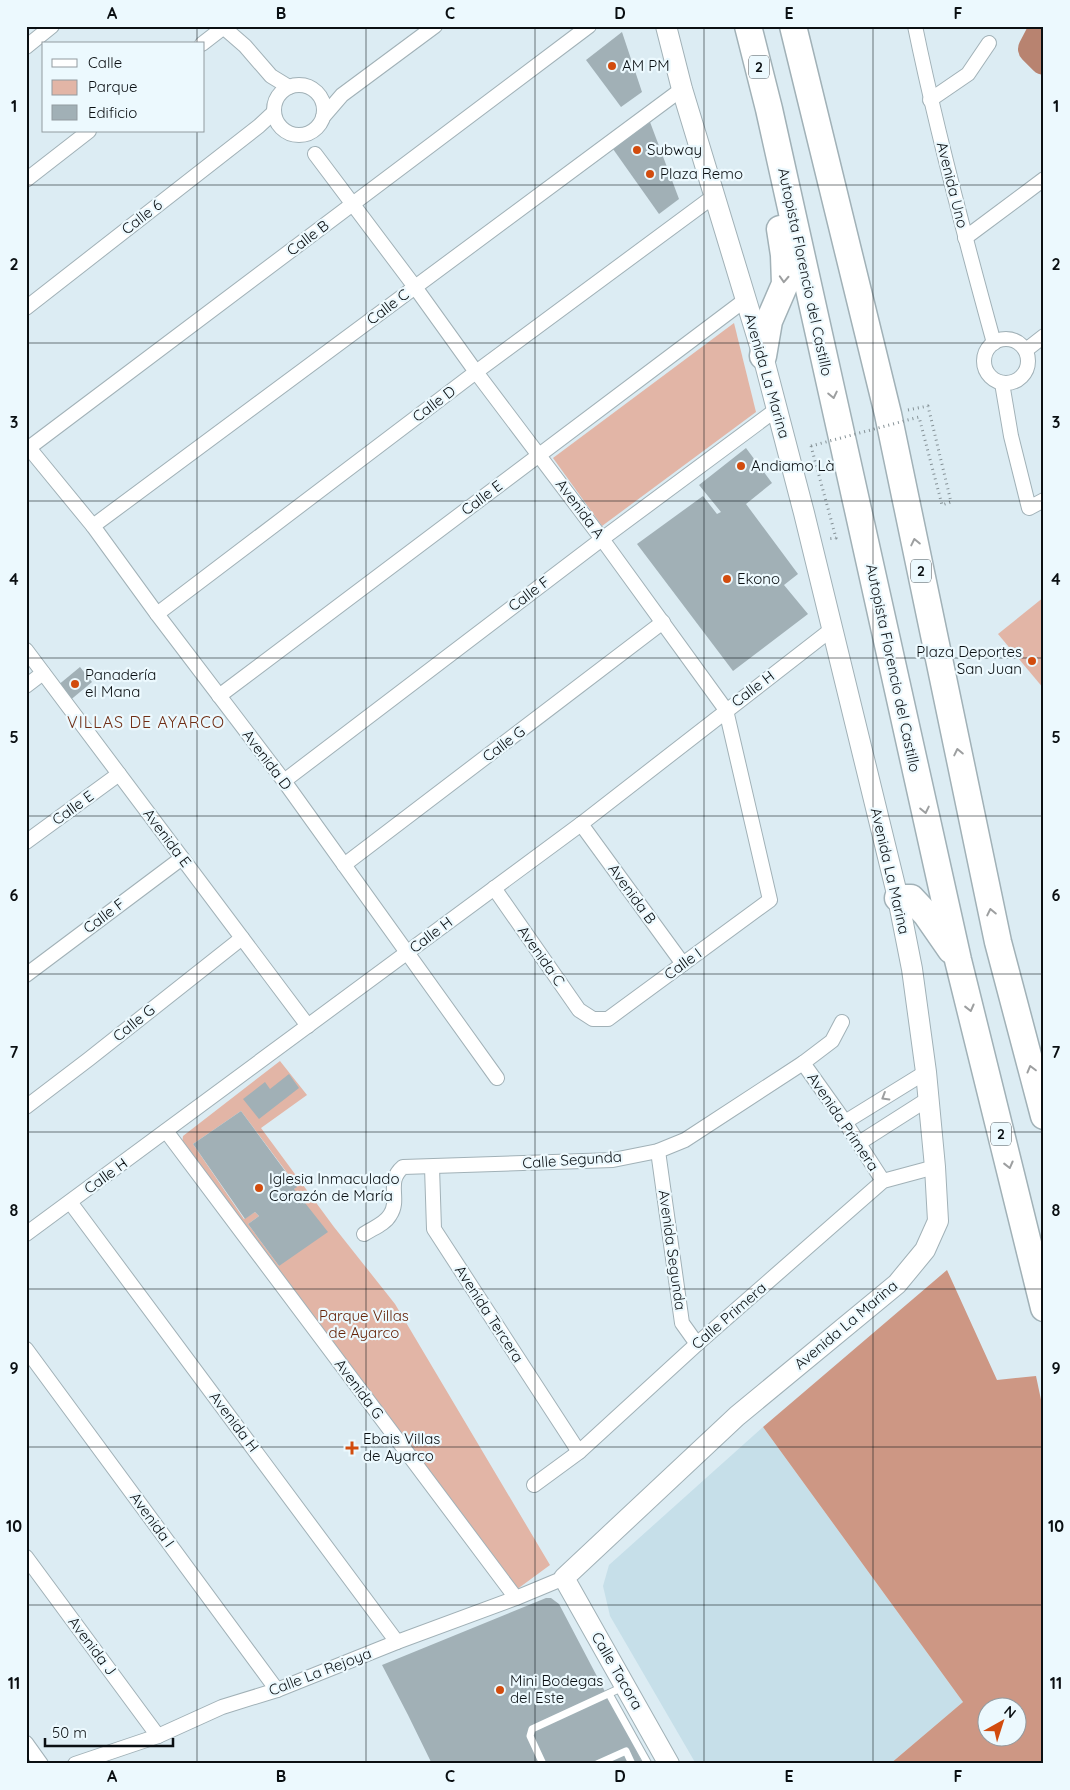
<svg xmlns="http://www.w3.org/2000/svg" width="1070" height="1790" font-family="Quicksand,sans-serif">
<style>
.built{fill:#c6dfe9}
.green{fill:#e2b5a6;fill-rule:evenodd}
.forest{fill:#cd9784;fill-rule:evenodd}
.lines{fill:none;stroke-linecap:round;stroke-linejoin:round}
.river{stroke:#b88370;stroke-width:30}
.building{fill:#a1b0b6}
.lane-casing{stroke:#a1b1b7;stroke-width:9}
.street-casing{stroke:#a1b1b7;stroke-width:16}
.secondary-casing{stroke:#a1b1b7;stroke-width:22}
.highway-casing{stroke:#a1b1b7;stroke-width:29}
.path{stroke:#869297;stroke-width:3;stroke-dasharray:1 4;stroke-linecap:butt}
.lane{stroke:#fff;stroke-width:7}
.street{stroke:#fff;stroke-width:14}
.secondary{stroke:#fff;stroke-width:20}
.highway{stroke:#fff;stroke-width:26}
.path-bridge{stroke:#869297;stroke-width:3;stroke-dasharray:1 4;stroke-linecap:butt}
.oneway{stroke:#9d9fa0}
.grid{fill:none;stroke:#0a0f12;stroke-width:1;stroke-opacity:0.55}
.poi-dot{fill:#d24c0e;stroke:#ecf9fe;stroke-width:2}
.labels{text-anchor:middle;stroke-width:4.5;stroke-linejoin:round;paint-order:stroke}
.shield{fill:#ecf9fe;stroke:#4e5559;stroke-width:1}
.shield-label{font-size:14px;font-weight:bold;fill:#0a0f12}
.poi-label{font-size:15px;fill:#0a0f12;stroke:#ecf9fe;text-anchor:start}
.street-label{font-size:15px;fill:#0a0f12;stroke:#ecf9fe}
.park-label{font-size:15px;fill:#662409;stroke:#ecf9fe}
.neighbourhood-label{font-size:16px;letter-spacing:1px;fill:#702f16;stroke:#ecf9fe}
.neatline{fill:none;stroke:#0a0f12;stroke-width:2}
.grid-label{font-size:16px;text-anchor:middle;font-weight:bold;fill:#0a0f12}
</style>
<rect width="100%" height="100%" fill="#dcecf3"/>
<!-- built -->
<path class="built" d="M763,1427L963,1702L890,1764H696L610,1616L603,1586L609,1565Z"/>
<!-- green -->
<g class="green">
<path d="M734,323L756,412L602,526L553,458Z"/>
<path d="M1044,597V689L998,634Z"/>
<path d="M280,1061L307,1095L261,1128L334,1227L395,1304L550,1565L516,1590L182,1144L183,1136ZM241,1111L297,1186L294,1189L279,1266L248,1224L259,1216L255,1212L244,1219L193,1144Z"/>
</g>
<!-- forest -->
<path class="forest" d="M947,1270L997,1380L1036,1376L1044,1414V1764H890L963,1702L763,1427ZM988,1708H1018V1738H988Z"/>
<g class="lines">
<!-- river -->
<path class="river" d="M1044,28L1033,49L1044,60"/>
</g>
<!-- building -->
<g class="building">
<path d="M622,32L642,92L621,107L586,60Z"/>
<path d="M650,122L679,199L659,214L613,149Z"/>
<path d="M746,448L772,483L746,504L798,574L784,585L808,614L733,671L637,544L703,496L717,514L721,512L699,485Z"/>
<path d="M80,667L92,682L68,702L57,686Z"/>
<path d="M289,1074L299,1088L259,1119L243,1099L265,1082L270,1089Z"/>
<path d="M241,1111L297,1187L294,1189L328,1232L279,1266L248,1224L259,1216L255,1212L245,1219L193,1144Z"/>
<path d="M546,1598H551L559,1604L643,1764H432L408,1715L382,1665Z"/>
</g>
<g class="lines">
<defs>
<g id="lane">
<path d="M609,1694L648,1764"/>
<path d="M543,1764L530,1736L532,1729L623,1687"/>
<path d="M597,1764L626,1751L632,1764"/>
</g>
<g id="street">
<path d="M222,26L245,46L271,76L289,87"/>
<path d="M915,26C937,133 965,238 994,343"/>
<path d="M202,44L224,27"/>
<path d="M26,47L52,26"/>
<circle cx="299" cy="110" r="25"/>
<path d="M930,100L968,74L989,43"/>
<path d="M323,117L342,95L435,26"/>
<path d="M315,154L415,287L476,372L602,539L726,710L770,900L608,1019H593L579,1010L494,888"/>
<path d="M26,180L89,131"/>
<path d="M965,238L1044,179"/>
<path d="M26,308L259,126L274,112"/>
<circle cx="1006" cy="361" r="22"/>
<path d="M1026,350L1044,336"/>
<path d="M1002,383L1011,436L1029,508L1044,500"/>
<path d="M29,448L93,526L157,614L284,781L497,1078"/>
<path d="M26,450L589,26"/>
<path d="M93,526L682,89"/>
<path d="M157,614L476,372L714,196"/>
<path d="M26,650L308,1026"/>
<path d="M26,686L43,673"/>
<path d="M219,696L745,300"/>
<path d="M284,781L602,539L777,409"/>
<path d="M581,824L683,964"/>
<path d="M26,842L119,774"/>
<path d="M344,865L663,622"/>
<path d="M26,975L182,858"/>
<path d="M803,1063L845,1122L883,1181"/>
<path d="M26,1107L89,1059L242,938"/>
<path d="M845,1122L926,1072"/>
<path d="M166,1131L516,1598"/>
<path d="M859,1143L928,1099"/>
<path d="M658,1151L682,1323L697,1344"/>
<path d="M432,1167L434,1229L579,1452"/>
<path d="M70,1202L397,1642"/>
<path d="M26,1234L581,824L832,629"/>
<path d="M364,1234C373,1228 385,1224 390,1215C401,1199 385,1182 403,1167L613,1160L658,1151L685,1140L803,1063L832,1041L842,1022"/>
<path d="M26,1349L277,1690"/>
<path d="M534,1485L579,1452L697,1344L883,1181L935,1167"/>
<path d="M26,1557L158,1736"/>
<path d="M26,1743L41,1764"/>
<path d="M75,1764L158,1736L222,1707L277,1690L397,1642L516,1598L564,1578"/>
</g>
<path id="secondary" d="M666,26L682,89L763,356L804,513L898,898L912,969L926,1072L935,1167L938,1221L925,1250L897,1284L737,1416L564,1578L669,1764"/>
<g id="highway">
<path d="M748,26L769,109L958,960L1044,1308"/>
<path d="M793,26L888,414L998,942L1044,1116"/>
<path d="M763,356L769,321L785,284L784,255L780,229"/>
<path d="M898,898H911L926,914L951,950"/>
</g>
</defs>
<!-- lane casing -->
<use href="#lane" class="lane-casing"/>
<!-- street casing -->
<use href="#street" class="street-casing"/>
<!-- secondary casing -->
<use href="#secondary" class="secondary-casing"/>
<!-- highway casing -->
<use href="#highway" class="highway-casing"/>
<!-- path -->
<g class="path">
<path d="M908,410L928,406L951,502L942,505L919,417"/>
<path d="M811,446L836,538L827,539"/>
</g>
<!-- lane -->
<use href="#lane" class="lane"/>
<!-- street -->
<use href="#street" class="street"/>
<!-- secondary -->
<use href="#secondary" class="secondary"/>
<!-- highway -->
<use href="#highway" class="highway"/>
<!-- path-bridge -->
<path class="path-bridge" d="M811,446L919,417"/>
</g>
<!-- one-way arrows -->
<defs><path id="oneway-chevron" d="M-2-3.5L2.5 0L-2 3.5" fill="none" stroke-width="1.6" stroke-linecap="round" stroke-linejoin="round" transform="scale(1.25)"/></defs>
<g class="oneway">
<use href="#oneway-chevron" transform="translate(784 279) rotate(93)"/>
<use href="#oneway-chevron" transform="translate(833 395) rotate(78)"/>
<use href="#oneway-chevron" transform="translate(915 542) rotate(-102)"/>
<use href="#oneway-chevron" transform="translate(958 752) rotate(-102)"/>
<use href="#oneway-chevron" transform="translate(925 810) rotate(78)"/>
<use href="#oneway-chevron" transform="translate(991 912) rotate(-102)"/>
<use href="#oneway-chevron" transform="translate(970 1008) rotate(76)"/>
<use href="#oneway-chevron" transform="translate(1031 1069) rotate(-105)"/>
<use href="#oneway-chevron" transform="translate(885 1097) rotate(149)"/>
<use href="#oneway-chevron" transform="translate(1009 1165) rotate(76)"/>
</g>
<!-- grid -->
<path class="grid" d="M197,26V44M366,26V1764M535,26V1764M704,26V1764M873,26V1764M197,131V1764M26,185H1044M26,343H1044M26,501H1044M26,658H1044M26,816H1044M26,974H1044M26,1132H1044M26,1289H1044M26,1447H1044M26,1605H1044"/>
<!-- markers -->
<g class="poi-dot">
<circle cx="612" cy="66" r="5"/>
<circle cx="637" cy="150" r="5"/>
<circle cx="650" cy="174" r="5"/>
<circle cx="741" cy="466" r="5"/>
<circle cx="727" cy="579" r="5"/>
<circle cx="1032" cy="661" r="5"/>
<circle cx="75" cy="684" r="5"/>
<circle cx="259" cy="1188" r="5"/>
<path d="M349.5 1440.5h5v5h5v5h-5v5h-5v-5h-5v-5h5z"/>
<circle cx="500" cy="1690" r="5"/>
</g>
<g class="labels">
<!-- shield labels -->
<g class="shield">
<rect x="749" y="55.5" width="20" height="23" rx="4"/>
<rect x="911" y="559.5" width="20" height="23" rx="4"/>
<rect x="991" y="1122.5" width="20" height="23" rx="4"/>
</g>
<g class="shield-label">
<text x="759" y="72">2</text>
<text x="921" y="576">2</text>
<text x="1001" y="1139">2</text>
</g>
<!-- poi labels -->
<g class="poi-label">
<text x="622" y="71">AM PM</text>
<text x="647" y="155">Subway</text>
<text x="660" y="179">Plaza Remo</text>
<text x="751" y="471">Andiamo Là</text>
<text x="737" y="584">Ekono</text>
<text x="1022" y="657" text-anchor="end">Plaza Deportes<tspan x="1022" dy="17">San Juan</tspan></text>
<text x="85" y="680">Panadería<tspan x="85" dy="17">el Mana</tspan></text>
<text x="269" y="1184">Iglesia Inmaculado<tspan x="269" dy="17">Corazón de María</tspan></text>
<text x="363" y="1444">Ebais Villas<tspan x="363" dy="17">de Ayarco</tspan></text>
<text x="510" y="1686">Mini Bodegas<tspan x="510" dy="17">del Este</tspan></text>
</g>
<!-- street labels -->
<g class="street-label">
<text transform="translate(952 185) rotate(76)" y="5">Avenida Uno</text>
<text transform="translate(142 217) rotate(-38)" y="5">Calle 6</text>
<text transform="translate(308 238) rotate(-37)" y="5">Calle B</text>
<text transform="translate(805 272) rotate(78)" y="5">Autopista Florencio del Castillo</text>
<text transform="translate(388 307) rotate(-37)" y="5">Calle C</text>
<text transform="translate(767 376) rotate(74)" y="5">Avenida La Marina</text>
<text transform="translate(434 404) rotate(-37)" y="5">Calle D</text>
<text transform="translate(482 498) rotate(-37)" y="5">Calle E</text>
<text transform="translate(580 509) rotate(53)" y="5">Avenida A</text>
<text transform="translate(529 594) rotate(-37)" y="5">Calle F</text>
<text transform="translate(893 668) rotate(78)" y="5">Autopista Florencio del Castillo</text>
<text transform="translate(753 689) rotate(-37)" y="5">Calle H</text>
<text transform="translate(504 744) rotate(-37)" y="5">Calle G</text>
<text transform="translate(267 760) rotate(53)" y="5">Avenida D</text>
<text transform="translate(73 808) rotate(-36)" y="5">Calle E</text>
<text transform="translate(167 838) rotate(53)" y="5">Avenida E</text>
<text transform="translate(890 871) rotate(77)" y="5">Avenida La Marina</text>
<text transform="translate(632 894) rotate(54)" y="5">Avenida B</text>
<text transform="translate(104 916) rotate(-37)" y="5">Calle F</text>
<text transform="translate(431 935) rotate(-37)" y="5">Calle H</text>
<text transform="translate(541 956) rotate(55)" y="5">Avenida C</text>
<text transform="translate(683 964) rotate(-36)" y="5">Calle I</text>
<text transform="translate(134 1023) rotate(-39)" y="5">Calle G</text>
<text transform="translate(843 1122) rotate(56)" y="5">Avenida Primera</text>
<text transform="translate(572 1160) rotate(-4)" y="5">Calle Segunda</text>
<text transform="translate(106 1176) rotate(-36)" y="5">Calle H</text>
<text transform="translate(672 1250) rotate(82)" y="5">Avenida Segunda</text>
<text transform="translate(489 1314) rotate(57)" y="5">Avenida Tercera</text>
<text transform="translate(729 1316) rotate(-41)" y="5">Calle Primera</text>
<text transform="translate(846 1325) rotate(-40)" y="5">Avenida La Marina</text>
<text transform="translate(359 1389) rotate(53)" y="5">Avenida G</text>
<text transform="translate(234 1422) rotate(53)" y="5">Avenida H</text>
<text transform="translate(152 1520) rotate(54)" y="5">Avenida I</text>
<text transform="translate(92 1646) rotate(53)" y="5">Avenida J</text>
<text transform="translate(617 1671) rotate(60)" y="5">Calle Tacora</text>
<text transform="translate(320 1672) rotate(-21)" y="5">Calle La Rejoya</text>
</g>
<!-- park labels -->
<g class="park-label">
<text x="364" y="1321">Parque Villas<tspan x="364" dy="17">de Ayarco</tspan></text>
</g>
<!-- neighbourhood labels -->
<g class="neighbourhood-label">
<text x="146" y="728">VILLAS DE AYARCO</text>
</g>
</g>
<!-- border -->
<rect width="1070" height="1790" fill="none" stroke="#ecf9fe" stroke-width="55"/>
<!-- legend -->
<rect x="42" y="42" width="162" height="90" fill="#ecf9fe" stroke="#929ba0"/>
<rect x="52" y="59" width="25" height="8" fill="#ffffff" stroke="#929ba0"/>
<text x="88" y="68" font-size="15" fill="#0a0f12">Calle</text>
<rect x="52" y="80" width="25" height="15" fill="#e2b5a6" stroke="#929ba0"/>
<text x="88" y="92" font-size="15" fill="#0a0f12">Parque</text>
<rect x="52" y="105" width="25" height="15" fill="#a1b0b6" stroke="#929ba0"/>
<text x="88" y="118" font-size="15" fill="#0a0f12">Edificio</text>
<!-- north arrow -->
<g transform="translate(1002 1722) rotate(39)"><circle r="24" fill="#ecf9fe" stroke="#929ba0"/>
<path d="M0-4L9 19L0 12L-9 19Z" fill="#d24c0e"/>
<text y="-8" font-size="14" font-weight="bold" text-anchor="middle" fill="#0a0f12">N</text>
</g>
<!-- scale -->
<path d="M45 1738v8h128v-8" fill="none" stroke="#0a0f12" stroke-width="2.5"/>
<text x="52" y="1738" font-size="15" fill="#0a0f12" stroke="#ecf9fe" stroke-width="4" paint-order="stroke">50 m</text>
<rect x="28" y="28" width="1014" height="1734" class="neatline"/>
<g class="grid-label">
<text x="112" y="19">A</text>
<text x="281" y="19">B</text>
<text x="450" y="19">C</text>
<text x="620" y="19">D</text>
<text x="789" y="19">E</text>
<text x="958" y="19">F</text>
<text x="14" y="112">1</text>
<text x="1056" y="112">1</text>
<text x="14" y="270">2</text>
<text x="1056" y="270">2</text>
<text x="14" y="428">3</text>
<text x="1056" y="428">3</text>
<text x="14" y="585">4</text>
<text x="1056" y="585">4</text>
<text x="14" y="743">5</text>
<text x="1056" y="743">5</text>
<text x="14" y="901">6</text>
<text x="1056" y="901">6</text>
<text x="14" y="1058">7</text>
<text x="1056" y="1058">7</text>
<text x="14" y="1216">8</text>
<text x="1056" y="1216">8</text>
<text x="14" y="1374">9</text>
<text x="1056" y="1374">9</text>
<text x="14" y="1532">10</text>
<text x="1056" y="1532">10</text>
<text x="14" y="1689">11</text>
<text x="1056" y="1689">11</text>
<text x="112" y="1782">A</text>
<text x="281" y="1782">B</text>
<text x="450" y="1782">C</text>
<text x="620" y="1782">D</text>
<text x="789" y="1782">E</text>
<text x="958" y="1782">F</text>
</g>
</svg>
